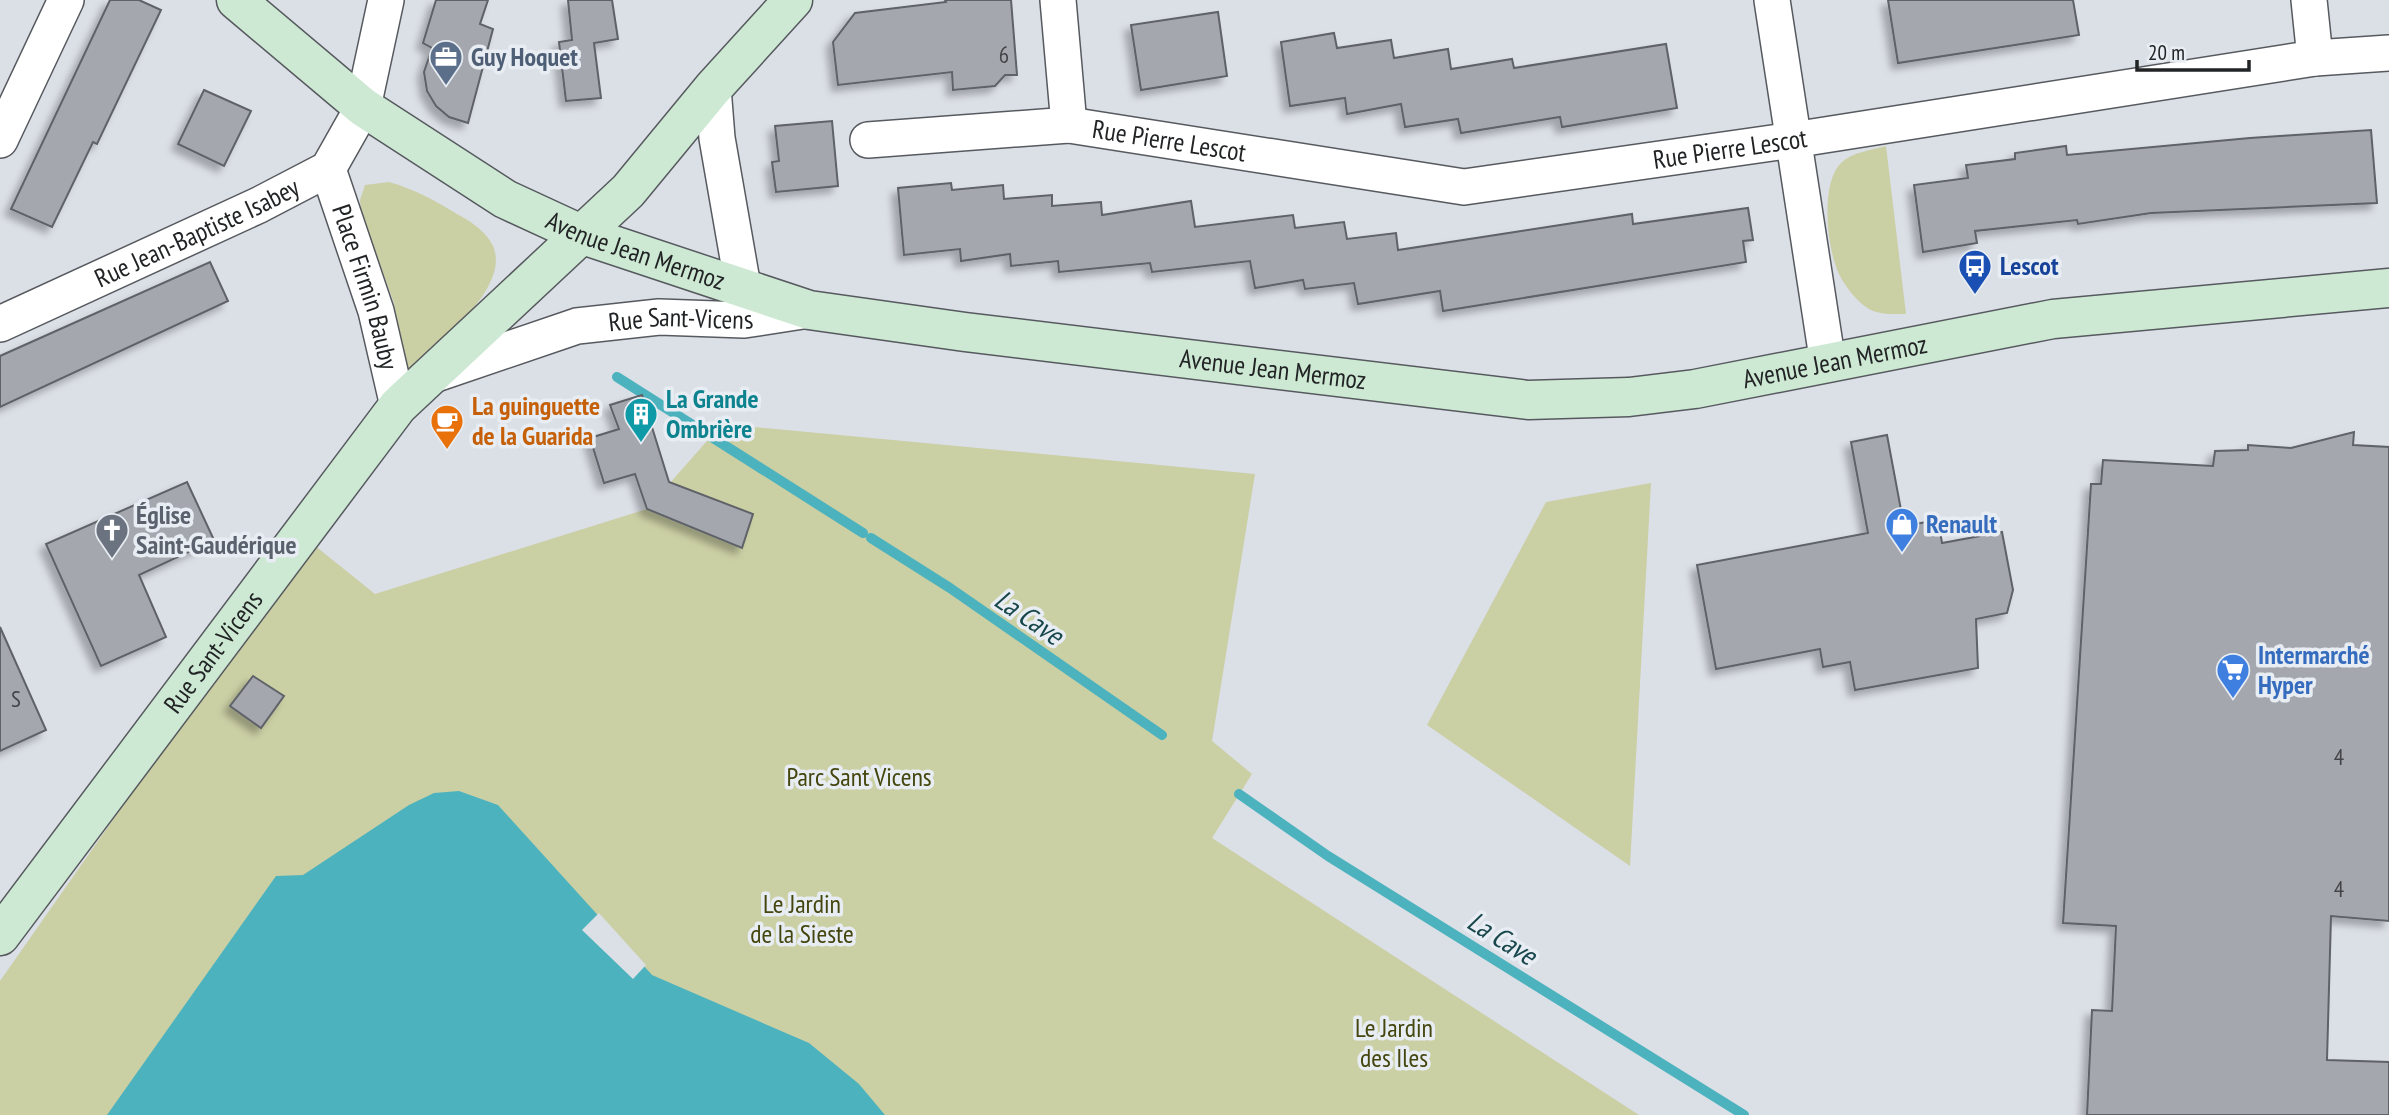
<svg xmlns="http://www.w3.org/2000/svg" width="2389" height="1115" font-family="'PT Sans Narrow',sans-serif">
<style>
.green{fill:#cbcfa4}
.water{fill:#4cb3be}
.pier{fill:#dbdfe6}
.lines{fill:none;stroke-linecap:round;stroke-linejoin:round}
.stream{stroke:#4cb3be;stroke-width:10}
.building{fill:#a4a8ae;stroke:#5e6268;stroke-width:2;filter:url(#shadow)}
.street-casing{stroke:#565a5f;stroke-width:38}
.secondary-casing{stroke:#565a5f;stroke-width:41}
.street{stroke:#fff;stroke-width:35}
.secondary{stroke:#cee9d3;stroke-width:38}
.labels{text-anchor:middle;stroke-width:7;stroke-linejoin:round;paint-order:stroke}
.number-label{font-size:23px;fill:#424447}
.service-label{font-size:26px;font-weight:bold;fill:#4e5e75;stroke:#e8edf3;text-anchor:start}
.street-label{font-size:26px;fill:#212325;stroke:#e8edf3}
.transit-label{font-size:26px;font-weight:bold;fill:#164399;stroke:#e8edf3;text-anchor:start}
.culture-label{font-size:26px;font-weight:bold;fill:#0d838f;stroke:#e8edf3;text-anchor:start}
.food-label{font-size:26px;font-weight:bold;fill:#c56008;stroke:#e8edf3;text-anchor:start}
.worship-label{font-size:26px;font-weight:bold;fill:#5b616d;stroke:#e8edf3;text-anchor:start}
.shop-label{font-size:26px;font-weight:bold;fill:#366cbe;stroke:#e8edf3;text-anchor:start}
.park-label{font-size:26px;fill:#44460e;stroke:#e8edf3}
.water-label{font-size:28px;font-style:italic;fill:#17464b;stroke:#e8edf3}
</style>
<defs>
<filter id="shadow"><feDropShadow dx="-6" dy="6" stdDeviation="3.5" flood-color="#0004"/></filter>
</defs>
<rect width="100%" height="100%" fill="#dbdfe6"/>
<!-- green -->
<g class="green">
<path d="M1886,146L1906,314C1894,314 1880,315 1869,309C1856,301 1844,285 1838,272C1827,246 1820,184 1841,163C1852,152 1872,150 1886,146Z"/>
<path d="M389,182C414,189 436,201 457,214C470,221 486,231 493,246C512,290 431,349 402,375L394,303L361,212L360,200L365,185Z"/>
<path d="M722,424L1255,474L1212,741L1252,774L1212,838L1639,1115H0V981L159,754L314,545L375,594L647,509Z"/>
<path d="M1651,483L1630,866L1427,725L1546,502Z"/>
</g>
<!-- water -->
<path class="water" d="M459,791L498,805L652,975L809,1043L859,1084L885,1115H107L276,876L303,875L409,805L434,793Z"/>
<!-- pier -->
<path class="pier" d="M599,913L646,965L633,979L582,930Z"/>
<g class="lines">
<!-- stream -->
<g class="stream">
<path d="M617,377L863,533"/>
<path d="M871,538L950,588L1162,735"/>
<path d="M1239,794L1328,856L1744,1115"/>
</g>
</g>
<!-- building -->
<g class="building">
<path d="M110,0H139L161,10L97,144L93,142L52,227L11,209Z"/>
<path d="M436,0H488L480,24L493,29L468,123L449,117L436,106L427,91L424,72L432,48L423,43Z"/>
<path d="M568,0H612L618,39L594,43L601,98L566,101L559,42L572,40Z"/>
<path d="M945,0H1011L1017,75H1005L995,86L953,90L952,72L838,85L833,42L855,13L946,2Z"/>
<path d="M1888,0H2073L2079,35L1898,63Z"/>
<path d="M1218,12L1227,76L1141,90L1131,25Z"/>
<path d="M1334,33L1337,48L1391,40L1394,58L1448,49L1451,69L1512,59L1514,68L1666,44L1677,108L1562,127L1560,117L1461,133L1458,119L1405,127L1401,104L1347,114L1345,98L1290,106L1281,42Z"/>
<path d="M204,90L251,111L224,166L178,144Z"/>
<path d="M832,121L838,186L776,192L772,162L779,161L775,126Z"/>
<path d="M2371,130L2377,203L2151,213L2078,224L2077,220L1975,231L1977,243L1923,252L1914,185L1968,178L1966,165L2015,159V153L2066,146L2067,155L2250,138Z"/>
<path d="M951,183L952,190L1003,185L1004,199L1052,195V206L1101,202L1102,215L1191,201L1195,227L1293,215L1295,228L1344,222L1347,239L1396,233L1398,250L1632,214L1633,224L1748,208L1753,240L1743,241L1746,262L1443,311L1440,291L1358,304L1354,283L1305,289L1303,280L1255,288L1250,261L1152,272L1150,263L1059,272L1058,261L1011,266L1010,254L961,261L960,249L904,255L898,188Z"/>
<path d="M210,262L228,301L0,407V356Z"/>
<path d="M642,395L669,482L753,514L742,548L647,509L635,474L604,483L590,438L619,429L610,405Z"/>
<path d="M2354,432L2353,445L2389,447V921L2331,916L2327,1060L2389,1062V1115H2087L2092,1010L2112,1011L2116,926L2063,923L2091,484H2101L2103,460L2213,466L2215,451L2248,450V445L2291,448Z"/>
<path d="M1887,435L1904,526L1938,520L1942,543L2002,532L2013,590L2007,613L1976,619L1978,668L1855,690L1850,662L1823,667L1820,649L1716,669L1697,565L1868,533L1851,442Z"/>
<path d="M187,482L214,540L139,575L166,637L101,666L46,544Z"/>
<path d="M0,627L46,730L0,751Z"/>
<path d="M253,676L284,696L261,728L230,706Z"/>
</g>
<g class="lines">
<defs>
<g id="street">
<path d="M1058,0L1069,125"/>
<path d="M1772,0L1828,364"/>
<path d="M2309,0L2315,58"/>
<path d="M713,88L717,138L743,287"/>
<path d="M0,140L66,0"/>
<path id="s1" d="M868,140L1069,125L1464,187L1793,140L2315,58L2389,53"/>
<path id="s2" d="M328,169L376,311L398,406"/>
<path id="s3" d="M0,324L259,205L328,169L363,107L386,0"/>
<path id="s4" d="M433,375L577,326L659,317L744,320L809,310"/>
</g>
<g id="secondary">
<path id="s5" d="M236,0L363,107L505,199L583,235L809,310L965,332L1528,400L1629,397L1695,389L2053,319L2389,288"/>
<path id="s6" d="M0,936L398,406L628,191L713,88L793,0"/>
</g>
</defs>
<!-- street casing -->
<use href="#street" class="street-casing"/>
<!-- secondary casing -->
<use href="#secondary" class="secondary-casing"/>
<!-- street -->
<use href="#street" class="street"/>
<!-- secondary -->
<use href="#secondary" class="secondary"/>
</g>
<!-- icons -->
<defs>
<symbol id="office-pin" viewBox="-11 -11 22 30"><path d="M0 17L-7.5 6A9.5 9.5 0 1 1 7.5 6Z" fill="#5c6f8a" stroke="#e8edf3"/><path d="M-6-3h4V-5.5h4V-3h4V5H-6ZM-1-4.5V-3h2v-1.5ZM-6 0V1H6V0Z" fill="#fff"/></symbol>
<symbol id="bus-pin" viewBox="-11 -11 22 30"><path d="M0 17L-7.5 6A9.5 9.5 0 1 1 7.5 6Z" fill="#1a4fb4" stroke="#e8edf3"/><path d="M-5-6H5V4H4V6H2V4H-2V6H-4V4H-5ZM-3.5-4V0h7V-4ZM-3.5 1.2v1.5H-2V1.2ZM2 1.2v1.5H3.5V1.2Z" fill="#fff"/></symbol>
<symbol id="building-pin" viewBox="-11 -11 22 30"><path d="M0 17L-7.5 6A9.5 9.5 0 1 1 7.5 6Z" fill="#0f9aa8" stroke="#e8edf3"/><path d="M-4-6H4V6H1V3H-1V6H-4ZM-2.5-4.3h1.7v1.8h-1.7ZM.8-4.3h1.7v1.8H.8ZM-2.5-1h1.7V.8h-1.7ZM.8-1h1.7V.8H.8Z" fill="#fff"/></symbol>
<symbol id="cafe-pin" viewBox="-11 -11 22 30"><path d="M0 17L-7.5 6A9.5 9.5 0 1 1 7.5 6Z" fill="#e8710a" stroke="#e8edf3"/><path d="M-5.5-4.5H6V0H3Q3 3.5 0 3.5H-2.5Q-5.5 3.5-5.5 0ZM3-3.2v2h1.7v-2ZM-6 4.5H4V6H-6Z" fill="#fff"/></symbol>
<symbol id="shop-pin" viewBox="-11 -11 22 30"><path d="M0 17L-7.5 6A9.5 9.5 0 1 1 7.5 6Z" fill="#3f7fe0" stroke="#e8edf3"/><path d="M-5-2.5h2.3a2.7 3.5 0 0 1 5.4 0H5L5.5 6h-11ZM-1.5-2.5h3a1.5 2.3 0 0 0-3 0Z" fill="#fff"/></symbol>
<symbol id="church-pin" viewBox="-11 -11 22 30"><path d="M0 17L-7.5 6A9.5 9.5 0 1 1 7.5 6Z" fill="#6b7280" stroke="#e8edf3"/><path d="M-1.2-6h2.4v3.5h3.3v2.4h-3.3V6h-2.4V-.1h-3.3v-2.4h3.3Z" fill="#fff"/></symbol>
<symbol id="supermarket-pin" viewBox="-11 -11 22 30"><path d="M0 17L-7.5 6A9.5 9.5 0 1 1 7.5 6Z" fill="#3f7fe0" stroke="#e8edf3"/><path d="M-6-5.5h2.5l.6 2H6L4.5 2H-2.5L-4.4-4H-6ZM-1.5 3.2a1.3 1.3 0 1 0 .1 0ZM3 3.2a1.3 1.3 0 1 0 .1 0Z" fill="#fff"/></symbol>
</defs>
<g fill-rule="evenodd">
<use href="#office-pin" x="427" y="38" width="38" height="52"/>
<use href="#bus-pin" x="1956" y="247" width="38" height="52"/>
<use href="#building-pin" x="622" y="395" width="38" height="52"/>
<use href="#cafe-pin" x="428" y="402" width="38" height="52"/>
<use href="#shop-pin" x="1883" y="505" width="38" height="52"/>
<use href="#church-pin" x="93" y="511" width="38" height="52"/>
<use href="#supermarket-pin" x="2214" y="651" width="38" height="52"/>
</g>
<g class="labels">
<!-- number labels -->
<g class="number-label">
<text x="1004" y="63">6</text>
<text x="16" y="707">S</text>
<text x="2339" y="765">4</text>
<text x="2339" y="897">4</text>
</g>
<!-- service labels -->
<g class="service-label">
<text x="471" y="66">Guy Hoquet</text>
</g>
<!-- street labels -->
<g class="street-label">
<text dy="9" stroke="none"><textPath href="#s1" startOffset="303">Rue Pierre Lescot</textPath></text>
<text dy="9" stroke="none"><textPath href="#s1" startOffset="870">Rue Pierre Lescot</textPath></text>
<text dy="9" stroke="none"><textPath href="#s3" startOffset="217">Rue Jean-Baptiste Isabey</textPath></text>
<text dy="9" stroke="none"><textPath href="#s5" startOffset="476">Avenue Jean Mermoz</textPath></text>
<text dy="9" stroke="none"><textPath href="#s2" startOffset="124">Place Firmin Bauby</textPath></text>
<text dy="9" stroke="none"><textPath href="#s4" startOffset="256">Rue Sant-Vicens</textPath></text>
<text dy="9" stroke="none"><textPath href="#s5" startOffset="1694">Avenue Jean Mermoz</textPath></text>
<text dy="9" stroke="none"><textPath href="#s5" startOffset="1127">Avenue Jean Mermoz</textPath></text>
<text dy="9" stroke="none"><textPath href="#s6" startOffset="355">Rue Sant-Vicens</textPath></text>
</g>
<!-- transit labels -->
<g class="transit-label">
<text x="2000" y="275">Lescot</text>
</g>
<!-- culture labels -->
<g class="culture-label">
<text x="666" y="408">La Grande<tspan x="666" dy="30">Ombrière</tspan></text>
</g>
<!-- food labels -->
<g class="food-label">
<text x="472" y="415">La guinguette<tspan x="472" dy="30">de la Guarida</tspan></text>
</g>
<!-- worship labels -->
<g class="worship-label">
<text x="136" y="524">Église<tspan x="136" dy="30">Saint-Gaudérique</tspan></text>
</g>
<!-- shop labels -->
<g class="shop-label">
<text x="1926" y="533">Renault</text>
<text x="2258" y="664">Intermarché<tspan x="2258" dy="30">Hyper</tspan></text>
</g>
<!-- park labels -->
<g class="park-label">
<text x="859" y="786">Parc Sant Vicens</text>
<text x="802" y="913">Le Jardin<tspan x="802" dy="30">de la Sieste</tspan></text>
<text x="1394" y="1037">Le Jardin<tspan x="1394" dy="30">des Iles</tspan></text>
</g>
<!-- water labels -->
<g class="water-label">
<text transform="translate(1029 617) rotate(34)" y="10">La Cave</text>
<text transform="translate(1502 938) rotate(32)" y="10">La Cave</text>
</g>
</g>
<!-- scale -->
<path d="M2137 60v10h112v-10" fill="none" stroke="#212325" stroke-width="3.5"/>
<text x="2148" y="60" font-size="21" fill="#212325" stroke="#e8edf3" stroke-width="5" paint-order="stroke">20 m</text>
</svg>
